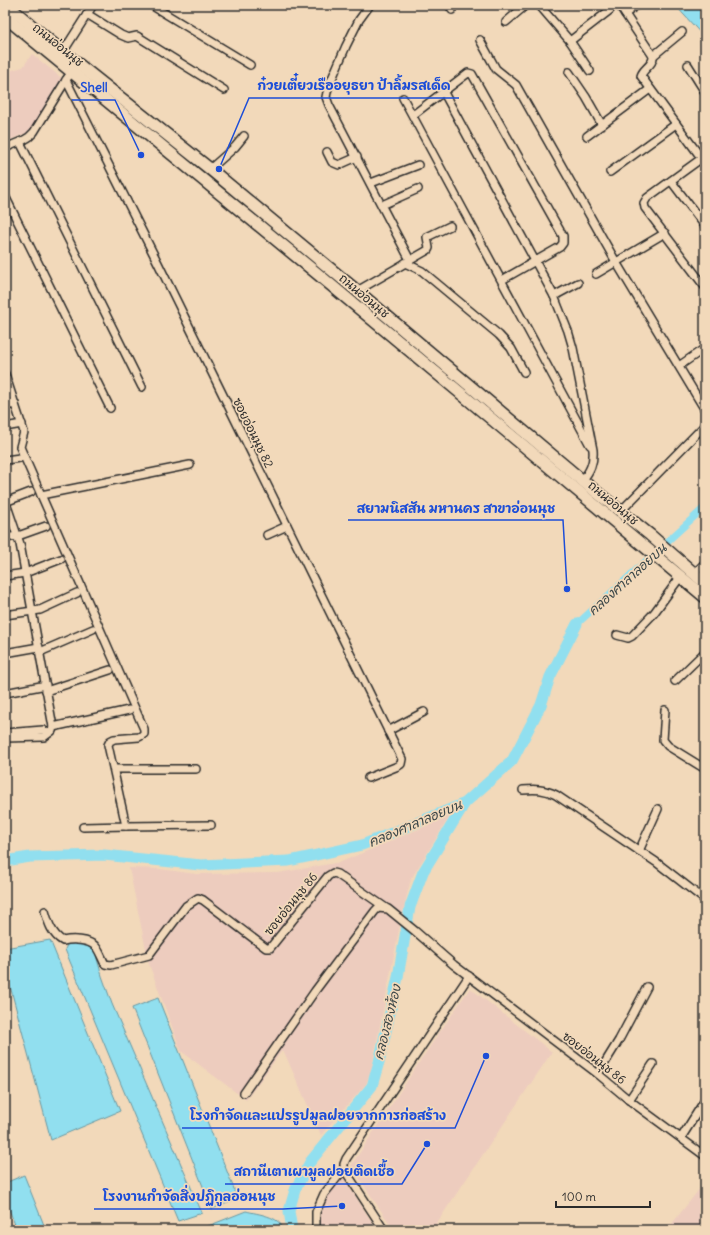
<svg xmlns="http://www.w3.org/2000/svg" width="710" height="1235" font-family="Delius,'Playpen Sans Thai',sans-serif">
<style>
.built{fill:#edccbe}
.water{fill:#91dfef;stroke:#6897a1}
.lines{fill:none;stroke-linecap:round;stroke-linejoin:round}
.canal{stroke:#91dfef;stroke-width:7}
.river{stroke:#91dfef;stroke-width:11}
.street-casing{stroke:#2b2b2b;stroke-width:10}
.primary-casing{stroke:#2b2b2b;stroke-width:14}
.street{stroke:#f2d9ba;stroke-width:7}
.primary{stroke:#f2d9ba;stroke-width:11}
.labels{text-anchor:middle;stroke-width:3.5;stroke-linejoin:round;paint-order:stroke}
.street-label{font-size:12px;fill:#2b2b2b;stroke:#f2d9ba}
.water-label{font-size:13px;font-style:italic;fill:#3a4648;stroke:#f2d9ba}
.leader{fill:none;stroke:#1d4ed8;stroke-width:1.5}
.callout-dot{fill:#1d4ed8;stroke:#f2d9ba;stroke-width:1.5}
.callout-label{font-size:13px;text-anchor:middle;font-weight:bold;fill:#1d4ed8;stroke:#f2d9ba;stroke-width:3.5;stroke-linejoin:round;paint-order:stroke}
</style>
<rect width="100%" height="100%" fill="#f2d9ba"/>
<filter id="ink" filterUnits="userSpaceOnUse"><feTurbulence type="fractalNoise" baseFrequency=".025" numOctaves="2"/><feDisplacementMap in="SourceGraphic" scale="8" xChannelSelector="R" yChannelSelector="G"/><feConvolveMatrix kernelMatrix="1 2 1 2 8 2 1 2 1" color-interpolation-filters="sRGB"/></filter>
<g filter="url(#ink)">
<!-- built -->
<g class="built">
<path d="M32,54L64,80L35,124L31,131L5,142V72L23,67Z"/>
<path d="M450,816L411,879L402,915L371,1071L366,1084L321,1135L284,1052H281L246,1100L181,1051L149,964L129,868L160,869L196,874L278,873L341,862Z"/>
<path d="M470,988L552,1052L432,1230H394L351,1166L420,1061Z"/>
<path d="M341,1176L343,1177L377,1230H318L319,1214L324,1199Z"/>
<path d="M705,1182V1230H667Z"/>
</g>
<!-- water -->
<g class="water">
<path d="M675,5H705V38Z"/>
<path d="M50,940L120,1111L51,1140L5,967V948Z"/>
<path d="M92,942L102,976L112,1004L202,1213L178,1221L66,952L65,949L68,943Z"/>
<path d="M158,998L238,1199L212,1209L132,1008Z"/>
<path d="M24,1175L46,1230H17L5,1199V1183Z"/>
<path d="M246,1211C257,1214 281,1216 283,1230H198Z"/>
</g>
<g class="lines">
<!-- canal -->
<path class="canal" d="M577,624L705,507"/>
<!-- river -->
<g class="river">
<path d="M5,861L30,857L104,855L201,865L289,861L362,845L465,803L512,761L541,705L550,677L577,624"/>
<path d="M292,1230L289,1211L295,1190L302,1177L310,1162L372,1086L379,1062L398,977L410,907L423,872L465,803"/>
</g>
<defs>
<g id="street">
<path d="M151,5L250,65"/>
<path d="M370,5L359,20L346,46L328,88L326,97L329,105L410,260"/>
<path d="M449,5L452,10"/>
<path d="M539,5L570,41L590,71"/>
<path d="M619,5L653,56C654,65 643,68 641,76L705,163"/>
<path d="M87,14L121,35L128,38L137,36L224,90"/>
<path d="M625,14L637,5"/>
<path d="M506,22L526,5"/>
<path d="M480,40L496,69L516,85L616,262L705,410"/>
<path d="M570,41L610,10"/>
<path d="M63,52L93,5"/>
<path d="M653,56L682,32"/>
<path d="M688,65L705,92"/>
<path d="M569,72L586,97L602,125"/>
<path d="M66,80L158,263L402,759L401,764L398,766L368,778"/>
<path d="M443,91L554,296L568,331L573,348L593,450C594,463 590,471 582,481"/>
<path d="M403,98L590,445"/>
<path d="M413,115L468,73L472,74L563,236V243L560,247L502,280"/>
<path d="M587,136L650,89"/>
<path d="M20,142L142,387"/>
<path d="M5,148L24,140L29,137L34,132L68,77"/>
<path d="M327,152L332,162L339,165L357,157"/>
<path d="M702,158L647,198L644,203L645,208L705,287"/>
<path d="M210,169L235,147L244,136"/>
<path d="M610,172L676,124"/>
<path d="M671,181L705,226"/>
<path d="M371,183L418,165"/>
<path d="M5,196L110,408"/>
<path d="M382,205L418,189"/>
<path d="M405,263L422,271L499,335L511,348L524,372"/>
<path d="M596,274L665,233"/>
<path d="M357,291L428,250L429,248L427,237L450,226"/>
<path d="M554,296L578,283"/>
<path d="M679,366L705,348"/>
<path d="M5,374L24,432L20,447L144,729V734L139,737L114,739L110,741L108,745L126,826L83,827"/>
<path d="M5,406L15,404"/>
<path d="M5,427L22,424"/>
<path d="M5,460L20,458"/>
<path d="M41,495L190,465"/>
<path d="M5,500L20,544L53,727L52,731L44,737L5,738"/>
<path d="M5,502L31,492"/>
<path d="M620,512L705,425"/>
<path d="M267,535L287,526"/>
<path d="M5,538L18,536L46,526"/>
<path d="M694,574L705,563"/>
<path d="M5,576L25,573L61,559"/>
<path d="M5,615L40,610L77,593"/>
<path d="M617,635L628,638L632,636L654,613L681,576"/>
<path d="M40,652L93,629"/>
<path d="M5,653L39,647"/>
<path d="M675,681L705,652"/>
<path d="M46,691L110,670"/>
<path d="M5,693L46,685"/>
<path d="M665,710L663,740L668,746L702,767H705"/>
<path d="M53,727L129,710"/>
<path d="M388,731L424,712"/>
<path d="M5,733L43,730L48,733"/>
<path d="M114,769H196"/>
<path d="M523,790C535,789 545,789 556,795L656,862L705,900"/>
<path d="M126,826L211,825"/>
<path d="M639,851L658,809"/>
<path d="M45,911C48,922 52,935 63,941C72,939 89,939 96,947C100,952 102,959 105,964L111,965L149,955L186,906L198,898L203,900L266,948H270L328,876L333,873L337,874L386,908"/>
<path d="M598,1074L619,1040L647,987"/>
<path d="M244,1093L315,991L375,911L378,908L388,909L415,931L454,965L598,1074L629,1100L705,1156"/>
<path d="M629,1100L653,1064"/>
<path d="M681,1138L705,1100"/>
<path d="M316,1230V1212L324,1194L344,1169"/>
<path d="M384,1230L344,1169V1164L346,1159L469,976"/>
</g>
<g id="primary">
<path d="M7,5L63,52L210,169L357,291L590,487L650,535L705,583"/>
<path d="M5,17L319,275L705,597"/>
</g>
</defs>
<!-- street casing -->
<use href="#street" class="street-casing"/>
<!-- primary casing -->
<use href="#primary" class="primary-casing"/>
<!-- street -->
<use href="#street" class="street"/>
<!-- primary -->
<use href="#primary" class="primary"/>
</g>
</g>
<g class="labels">
<!-- street labels -->
<g class="street-label">
<text transform="translate(58 45) rotate(39)" y="4">ถนนอ่อนนุช</text>
<text transform="translate(364 296) rotate(40)" y="4">ถนนอ่อนนุช</text>
<text transform="translate(253 433) rotate(64)" y="4">ซอยอ่อนนุช 82</text>
<text transform="translate(613 503) rotate(40)" y="4">ถนนอ่อนนุช</text>
<text transform="translate(291 904) rotate(-51)" y="4">ซอยอ่อนนุช 86</text>
<text transform="translate(594 1058) rotate(38)" y="4">ซอยอ่อนนุช 86</text>
</g>
<!-- water labels -->
<g class="water-label">
<text transform="translate(627 579) rotate(-42)" y="5">คลองศาลาลอยบน</text>
<text transform="translate(415 823) rotate(-23)" y="5">คลองศาลาลอยบน</text>
<text transform="translate(387 1022) rotate(-76)" y="5">คลองสองห้อง</text>
</g>
</g>
<!-- callouts -->
<path class="leader" d="M219 169L249 98H459M141 155L115 100H72M567 589L563 520H348M486 1056L455 1128H182M427 1144L402 1184H225M342 1206L283 1209H94"/>
<g class="callout-dot">
<circle cx="219" cy="169" r="4"/>
<circle cx="141" cy="155" r="4"/>
<circle cx="567" cy="589" r="4"/>
<circle cx="486" cy="1056" r="4"/>
<circle cx="427" cy="1144" r="4"/>
<circle cx="342" cy="1206" r="4"/>
</g>
<g class="callout-label">
<text x="354" y="90">ก๋วยเตี๋ยวเรืออยุธยา ป้าลิ้มรสเด็ด</text>
<text x="94" y="92">Shell</text>
<text x="456" y="513">สยามนิสสัน มหานคร สาขาอ่อนนุช</text>
<text x="318" y="1120">โรงกำจัดและแปรรูปมูลฝอยจากการก่อสร้าง</text>
<text x="314" y="1176">สถานีเตาเผามูลฝอยติดเชื้อ</text>
<text x="189" y="1201">โรงงานกำจัดสิ่งปฏิกูลอ่อนนุช</text>
</g>
<!-- margin -->
<rect width="710" height="1235" fill="none" stroke="#f2d9ba" stroke-width="20"/>
<rect x="10" y="10" width="690" height="1215" fill="none" stroke="#2b2b2b" stroke-width="1.5" filter="url(#ink)"/>
<!-- scale -->
<path d="M556 1201v6h94v-6" fill="none" stroke="#2b2b2b" stroke-width="2"/>
<text x="562" y="1201" font-size="12" fill="#2b2b2b" stroke="#f2d9ba" stroke-width="3" paint-order="stroke">100 m</text>
</svg>
